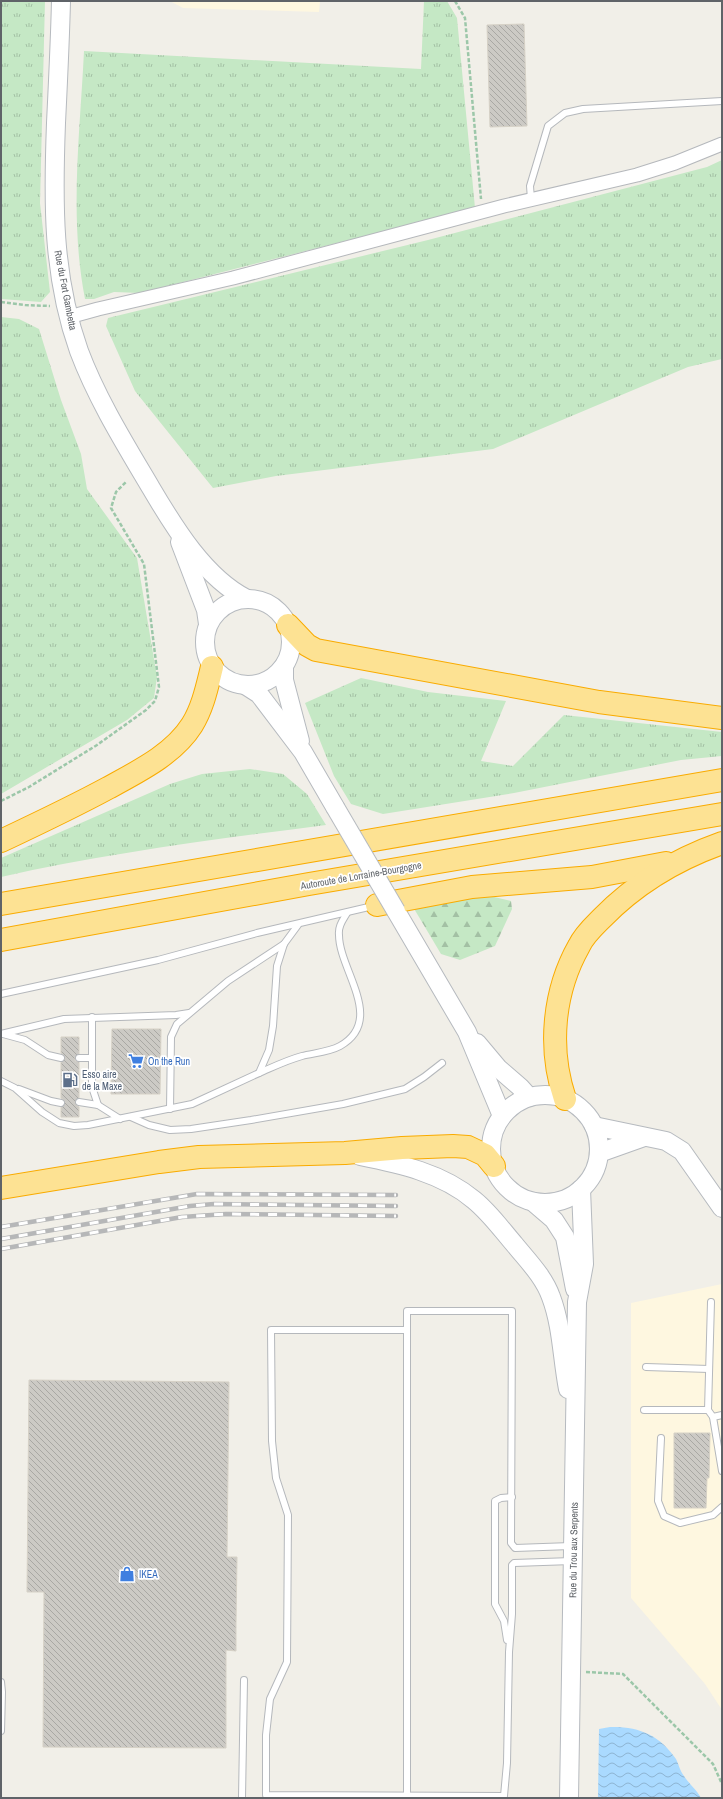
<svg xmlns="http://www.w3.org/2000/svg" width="723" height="1799" font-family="'Archivo Narrow',sans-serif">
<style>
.commercial{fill:#fef7e0}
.grass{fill:url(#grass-tufts)}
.forest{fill:url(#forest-firs)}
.water{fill:url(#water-waves)}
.building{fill:url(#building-back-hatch);stroke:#d6d1c6}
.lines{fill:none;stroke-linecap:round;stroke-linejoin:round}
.lane-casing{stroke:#b5b8bc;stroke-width:8}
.street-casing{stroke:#b5b8bc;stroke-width:15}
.secondary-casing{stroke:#b6babf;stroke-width:20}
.highway-casing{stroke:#f9ab00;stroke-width:24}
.path{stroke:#9cc7a9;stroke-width:2.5;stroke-dasharray:4 2;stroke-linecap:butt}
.lane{stroke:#fff;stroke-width:6}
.street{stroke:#fff;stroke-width:13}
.secondary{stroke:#fff;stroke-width:18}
.highway{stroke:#fde293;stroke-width:22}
.rail-casing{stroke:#b6b7b8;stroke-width:4.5}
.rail{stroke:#fff;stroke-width:3;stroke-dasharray:9;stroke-linecap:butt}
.secondary-bridge-casing{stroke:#b6babf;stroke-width:20;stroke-linecap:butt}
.secondary-bridge{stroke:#fff;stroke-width:18}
.labels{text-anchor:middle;stroke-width:3.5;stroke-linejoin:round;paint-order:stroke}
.street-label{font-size:10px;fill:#5f6368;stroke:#fff}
.shop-label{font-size:10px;fill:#366cbe;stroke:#fff;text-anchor:start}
.service-label{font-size:10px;fill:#4e5e75;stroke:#fff;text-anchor:start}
</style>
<defs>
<pattern id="grass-tufts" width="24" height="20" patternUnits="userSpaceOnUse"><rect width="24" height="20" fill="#c5e8c5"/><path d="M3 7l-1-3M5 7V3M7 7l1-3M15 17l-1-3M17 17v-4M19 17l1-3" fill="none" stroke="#a3c0a4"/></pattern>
<pattern id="forest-firs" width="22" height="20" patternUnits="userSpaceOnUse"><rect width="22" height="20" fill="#c5e8c5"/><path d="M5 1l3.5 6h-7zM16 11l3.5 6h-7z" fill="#a3c0a4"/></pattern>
<pattern id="water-waves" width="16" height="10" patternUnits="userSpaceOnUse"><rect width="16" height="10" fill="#aadaff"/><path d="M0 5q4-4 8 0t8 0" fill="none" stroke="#8eb4d2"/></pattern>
<pattern id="building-back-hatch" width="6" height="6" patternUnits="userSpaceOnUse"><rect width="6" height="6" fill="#cccac5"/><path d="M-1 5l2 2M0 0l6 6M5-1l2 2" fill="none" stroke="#a9a8a4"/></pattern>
</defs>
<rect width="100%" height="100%" fill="#f1efe8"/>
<!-- commercial -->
<g class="commercial">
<path d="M170,1H320L319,12L183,8Z"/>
<path d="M722,1284V1710L705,1684L631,1598V1303Z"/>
</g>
<!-- grass -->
<g class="grass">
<path d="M1,1H45L40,203L50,292L41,302L1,299Z"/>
<path d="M424,1H447L457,18L475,208L140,293L114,292L94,299H85C69,217 80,133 84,51L421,69Z"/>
<path d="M722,160V359L688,367L493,449L276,476L213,488L135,391L106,326L108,318L428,240L707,167Z"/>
<path d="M1,317L19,319L39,329L61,400L81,454L87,489L137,558L157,677L154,698L127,720L1,794Z"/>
<path d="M361,678L428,692L506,701L481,761L513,766L564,715L722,732V756L681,760L514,793L383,814L351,804L334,776L305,703Z"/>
<path d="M250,769L283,774L307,794L326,825C217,839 108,853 1,877V858L170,784L202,774Z"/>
</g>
<!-- forest -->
<path class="forest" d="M486,895L511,901L512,909L495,946L460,960L441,954L413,907Z"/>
<!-- water -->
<path class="water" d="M610,1727C638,1726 660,1735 676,1759C679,1765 680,1771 684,1776C689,1784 696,1789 701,1798H598L599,1729Z"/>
<!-- building -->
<g class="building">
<path d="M524,24L527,126L490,127L487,25Z"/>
<path d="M112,1029H161L160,1094H111Z"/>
<path d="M61,1037H79V1054L75,1058V1061L79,1062V1098L75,1102L76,1105L79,1107V1117H61V1107L65,1103L64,1100L61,1098V1062L65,1059L64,1055L61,1053Z"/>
<path d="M29,1380L229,1382L227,1557H237L236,1623V1651L226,1650V1748L43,1747L44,1592H27Z"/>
<path d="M674,1433H710L709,1478H707L706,1508H674Z"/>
</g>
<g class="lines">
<defs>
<g id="lane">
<path d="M531,199L530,186L548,126L565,113L583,109L722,101"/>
<path d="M1,994L158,960L257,933L373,906"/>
<path d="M92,1017V1087L98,1105"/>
<path d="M1,1034L64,1019L176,1015L189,1013"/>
<path d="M3,1034L25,1040L48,1055L61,1058"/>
<path d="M79,1058H92"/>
<path d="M259,1073C273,1067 287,1060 302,1056C314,1053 329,1052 340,1046C386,1020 339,970 339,935C338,926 343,920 347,913"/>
<path d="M1,1081L15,1088L42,1112L59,1123L74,1126L88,1125L192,1104L259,1073L269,1050L273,1026L277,966L284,944L298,925"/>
<path d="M19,1089L51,1101L61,1103"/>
<path d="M79,1102L98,1105L120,1119"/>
<path d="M170,1109L171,1037L177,1024L228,981L284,944"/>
<path d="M131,1117L149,1125L170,1130L191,1129L251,1120L343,1104L405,1089L424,1077L442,1063"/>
<path d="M711,1302L708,1410L713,1417"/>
<path d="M407,1330H271L272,1441L276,1478L288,1515L287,1662L270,1699L266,1735V1795L504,1796L507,1763L509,1652L512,1614V1565L514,1563L572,1561"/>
<path d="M646,1367L709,1369"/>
<path d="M644,1410H708"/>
<path d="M722,1415L713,1417L722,1471"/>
<path d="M661,1438L658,1501L664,1516L680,1523L713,1515L722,1507"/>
<path d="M507,1640L504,1621L495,1604V1501L501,1498L512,1497"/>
<path d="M1,1682L2,1692L1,1731"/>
<path d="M407,1795V1311H512L511,1543L515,1548L571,1546"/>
<path d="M242,1798L244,1680"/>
</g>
<path id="street" d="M69,317L98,309L233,278L504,206L637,175L675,163L722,144"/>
<g id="secondary">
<path d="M61,1C60,42 58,82 56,123C53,202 52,275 79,351C97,399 125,444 151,488C174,527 205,578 247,599"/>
<path d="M180,542L206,610L208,624"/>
<circle cx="248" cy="642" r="43"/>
<path d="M284,666V680L300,741"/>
<path d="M245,685L259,694L303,752L335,807"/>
<path d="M396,911L467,1032L502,1116"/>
<path d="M477,1043L498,1068L520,1087L529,1097"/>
<circle cx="545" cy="1149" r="54"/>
<path d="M594,1126L666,1141L682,1151L722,1208"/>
<path d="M599,1153L644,1137"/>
<path d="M360,1156C400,1164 442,1173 474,1200C490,1213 502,1230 515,1245C528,1261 544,1277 551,1297C562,1326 562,1358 568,1389"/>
<path d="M533,1202L554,1220L565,1237L575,1289"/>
<path d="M569,1798L577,1302L584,1264L581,1189"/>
</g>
<g id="highway">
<path d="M288,625L307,645L316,650L599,702L722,718"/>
<path d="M1,841C37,824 73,807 108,788C137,772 173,755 192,725C203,707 207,687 212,667"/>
<path d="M1,904L722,780"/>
<path d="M377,905L472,887L592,877L666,863"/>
<path d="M1,940L309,884L722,814"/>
<path d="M565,1099C548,1049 553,992 579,946C584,935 594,926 602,918C636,883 677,859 722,843"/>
<path d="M1,1188L159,1162L199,1157L345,1153L402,1148L453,1146L468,1147L485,1155L494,1166"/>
</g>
</defs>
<!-- lane casing -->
<use href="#lane" class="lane-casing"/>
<!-- street casing -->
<use href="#street" class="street-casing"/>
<!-- secondary casing -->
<use href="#secondary" class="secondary-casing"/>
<!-- highway casing -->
<use href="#highway" class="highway-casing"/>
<!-- path -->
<g class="path">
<path d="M455,1L465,18L481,199"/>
<path d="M1,302L25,305L50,306"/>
<path d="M1,801L29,787L97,745L146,710L155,701L159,687L144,564L111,508L116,492L127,481"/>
<path d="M586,1672L623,1674L713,1764L722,1784"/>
</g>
<!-- lane -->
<use href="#lane" class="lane"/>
<!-- street -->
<use href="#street" class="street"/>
<!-- secondary -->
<use href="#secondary" class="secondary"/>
<!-- highway -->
<use href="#highway" class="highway"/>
<defs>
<g id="rail">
<path d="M1,1227L197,1194L396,1195"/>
<path d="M1,1239L190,1206L214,1204L396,1206"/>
<path d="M1,1249L182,1217L226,1214L396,1216"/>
</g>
</defs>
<!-- rail casing -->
<use href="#rail" class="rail-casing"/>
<!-- rail -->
<use href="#rail" class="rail"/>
<defs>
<path id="secondary-bridge" d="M335,807L396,911"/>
</defs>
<!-- secondary-bridge casing -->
<use href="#secondary-bridge" class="secondary-bridge-casing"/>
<!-- secondary-bridge -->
<use href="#secondary-bridge" class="secondary-bridge"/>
</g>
<!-- icons -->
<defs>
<symbol id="supermarket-bare" viewBox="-9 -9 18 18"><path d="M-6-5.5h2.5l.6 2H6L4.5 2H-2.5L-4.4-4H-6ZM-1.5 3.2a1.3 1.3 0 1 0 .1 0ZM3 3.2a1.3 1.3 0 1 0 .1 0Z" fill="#3f7fe0" stroke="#fff" stroke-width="2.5" paint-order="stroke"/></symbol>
<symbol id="fuel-bare" viewBox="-9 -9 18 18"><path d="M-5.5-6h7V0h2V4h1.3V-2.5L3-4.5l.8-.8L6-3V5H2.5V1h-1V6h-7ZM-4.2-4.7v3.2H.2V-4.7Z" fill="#5c6f8a" stroke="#fff" stroke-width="2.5" paint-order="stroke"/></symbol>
<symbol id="shop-bare" viewBox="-9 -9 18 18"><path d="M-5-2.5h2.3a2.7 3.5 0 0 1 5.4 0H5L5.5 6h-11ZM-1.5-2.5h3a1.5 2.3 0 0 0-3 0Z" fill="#3f7fe0" stroke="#fff" stroke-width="2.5" paint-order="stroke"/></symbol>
</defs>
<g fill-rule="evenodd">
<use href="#supermarket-bare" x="125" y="1050" width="22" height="22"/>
<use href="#fuel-bare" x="59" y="1069" width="22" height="22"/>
<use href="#shop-bare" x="116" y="1563" width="22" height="22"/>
</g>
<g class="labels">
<!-- street labels -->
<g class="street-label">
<text transform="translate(66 290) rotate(79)" y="4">Rue du Fort Gambetta</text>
<text transform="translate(361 875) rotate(-10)" y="4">Autoroute de Lorraine-Bourgogne</text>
<text transform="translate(573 1550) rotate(-89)" y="4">Rue du Trou aux Serpents</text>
</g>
<!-- shop labels -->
<g class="shop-label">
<text x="148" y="1065">On the Run</text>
<text x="139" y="1578">IKEA</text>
</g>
<!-- service labels -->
<g class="service-label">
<text x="82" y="1078">Esso aire<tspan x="82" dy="12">de la Maxe</tspan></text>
</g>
</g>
<!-- border -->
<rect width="723" height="1799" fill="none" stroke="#5f6368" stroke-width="4"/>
</svg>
